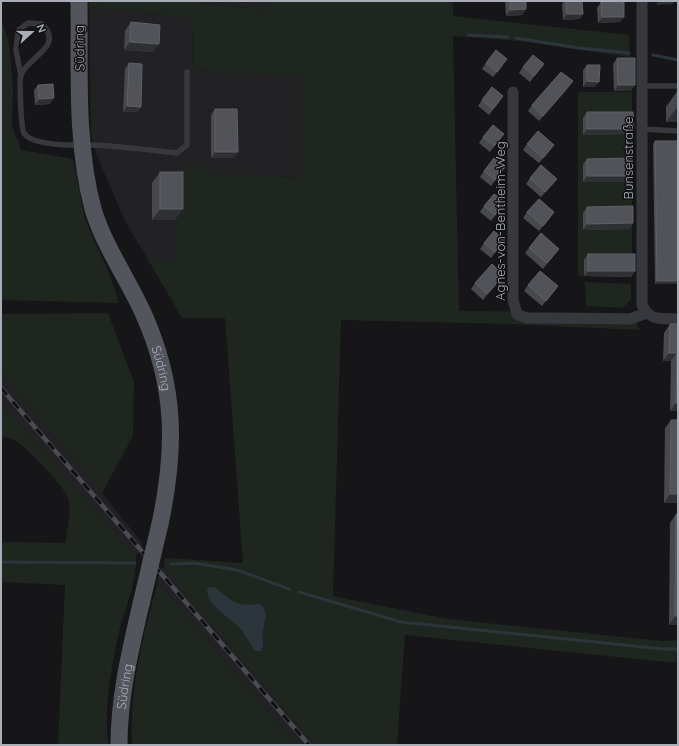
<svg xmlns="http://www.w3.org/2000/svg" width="679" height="746" font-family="Quicksand,sans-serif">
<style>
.built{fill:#222225}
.green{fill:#1e261f}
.water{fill:#2c353c}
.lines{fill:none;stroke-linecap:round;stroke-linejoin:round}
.stream{stroke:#2c353c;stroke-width:3}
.service{stroke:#37383d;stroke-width:5.5}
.minor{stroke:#37383d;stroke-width:11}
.primary{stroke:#53555c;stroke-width:17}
.rail-casing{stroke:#4a4c52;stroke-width:4.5}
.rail{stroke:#111113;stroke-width:3;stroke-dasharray:9;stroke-linecap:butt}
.primary-bridge{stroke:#53555c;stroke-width:17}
.wall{fill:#47494d}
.shaded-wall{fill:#2f3033}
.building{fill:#525359;stroke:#5f6168}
.labels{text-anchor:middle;stroke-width:3;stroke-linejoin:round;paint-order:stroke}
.street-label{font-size:13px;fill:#a8adb8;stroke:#111113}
</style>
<rect width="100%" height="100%" fill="#161618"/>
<!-- built -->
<g class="built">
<path d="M200,1H269V10L204,4Z"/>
<path d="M89,7L192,18L193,71L302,75L301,177L210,174V167L176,262L147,258L124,219L96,154L91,135Z"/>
<path d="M1,373L102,493L143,544L136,557L1,402Z"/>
<path d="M162,567L171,576L315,745H297L158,582L157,580Z"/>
</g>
<!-- green -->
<g class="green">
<path d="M89,1H200L204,4L269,10V1H453V16L629,35L630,57L519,41L453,36L459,311L632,313L640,330L511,324L341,320L333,596L448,619L632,638L662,641L678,640V662H666L405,635L397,745H315L164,569L165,558L243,563L225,318H182L147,258L176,262L179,165L210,167V174L301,177L302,76L193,71L192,18L89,7Z"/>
<path d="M1,18L9,43L13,89L12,125L21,150L73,159L85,219L111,278L119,303L1,300Z"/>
<path d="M578,92H632V277L584,260V276H578Z"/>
<path d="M585,282L631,284V300L622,308L586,306Z"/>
<path d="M108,313L134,382L133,436L102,493L1,373V314Z"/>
<path d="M1,402L136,557C137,583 125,607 119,632C111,668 104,708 108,745H58L65,585L1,582V542L65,543C67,533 72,507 68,498C63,484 24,443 10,438C8,437 4,438 1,438Z"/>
<path d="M158,582L297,745H132C129,690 143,635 158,582Z"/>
</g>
<!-- water -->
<path class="water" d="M208,587H214C233,600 233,607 260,604C270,611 264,620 263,631C262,636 263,641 263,647L261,651H255C250,644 246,636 241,629C231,618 202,603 208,587Z"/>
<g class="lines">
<!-- stream -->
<g class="stream">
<path d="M468,35L508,37"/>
<path d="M516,38L579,48L629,53"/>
<path d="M653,55L678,60"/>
<path d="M1,562L135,563"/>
<path d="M171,564L194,563L237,570L289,589"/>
<path d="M299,592L401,622L663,649H678"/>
</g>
<!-- service -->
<g class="service">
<path d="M21,76L16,50L18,31L28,23L42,24C65,47 27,57 21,75C19,81 21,128 24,133C26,136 31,139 34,140C53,146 72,145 91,145C120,146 148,150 177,153L187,145V72"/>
<path d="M643,86H676"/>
<path d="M643,129L678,131"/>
</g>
<!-- minor -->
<g class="minor">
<path d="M642,1V305C651,322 661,318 678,319"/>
<path d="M513,92V300L517,314L526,318L630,319L647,313"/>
</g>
<!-- primary -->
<g class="primary">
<path id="s1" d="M79,1C80,70 75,141 93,209C104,246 128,279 144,315C176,387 176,449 160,524"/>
<path id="s2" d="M119,745C119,697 130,651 141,604"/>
</g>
<defs>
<path id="rail" d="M1,388L309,745"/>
</defs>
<!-- rail casing -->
<use href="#rail" class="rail-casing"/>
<!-- rail -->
<use href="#rail" class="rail"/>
<!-- primary-bridge -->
<path class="primary-bridge" d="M141,604L160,524"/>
</g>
<!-- wall -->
<g class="wall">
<path d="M505,1H526V9L522,15L506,16Z"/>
<path d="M564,1H582L583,14L579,19L563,20L562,4Z"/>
<path d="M601,2L624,17L620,22L598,23L597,8Z"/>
<path d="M131,22L153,52L124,50L125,31Z"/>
<path d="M617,58L631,91H614L613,64Z"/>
<path d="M129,63L141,107L137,112H123L125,69Z"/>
<path d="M486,63L503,65L493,77L482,69Z"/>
<path d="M587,65L595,87H583V70Z"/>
<path d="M523,67L540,69L530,82L519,73Z"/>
<path d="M38,85L50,104L35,105L34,90Z"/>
<path d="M569,87L539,121L528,111L532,105Z"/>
<path d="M678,90V122H666V107Z"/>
<path d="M482,100L499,102L489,115L478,106Z"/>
<path d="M215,109L234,158H211V115Z"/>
<path d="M587,112L630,134L583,135V118Z"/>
<path d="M483,137L500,139L490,152L479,143Z"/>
<path d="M655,141H678V284H655L653,144Z"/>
<path d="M527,144L554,145L539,163L523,150Z"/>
<path d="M587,159L632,176L628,182H583V164Z"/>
<path d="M505,167L491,186L480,177L484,171Z"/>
<path d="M160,172L175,220H152V183Z"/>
<path d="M530,178L553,184L541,197L526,184Z"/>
<path d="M484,206L501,208L491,221L480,212Z"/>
<path d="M587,207L633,223L629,229L583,230V213Z"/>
<path d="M527,212L550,218L539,231L523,218Z"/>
<path d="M505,240L491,258L480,249L484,243Z"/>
<path d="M529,248L559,249L543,269L525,253Z"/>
<path d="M588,254L635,271L631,277L584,276V260Z"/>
<path d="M500,280L483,300L471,289L475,283Z"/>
<path d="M528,285L558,286L542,306L524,291Z"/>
<path d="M670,324H678V411H670L671,361H663L664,333Z"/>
<path d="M671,420L678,503H664L665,428Z"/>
<path d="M676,514H678V625H669L670,523Z"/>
</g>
<!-- shaded-wall -->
<g class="shaded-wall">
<path d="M658,1H675L673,4L656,5Z"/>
<path d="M526,9L522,15L506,16L510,10Z"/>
<path d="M567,14H583L579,19L563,20Z"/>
<path d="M602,17H624L620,22L598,23Z"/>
<path d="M130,42L159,44L153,52L124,50Z"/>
<path d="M573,81L569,87L539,121L543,116Z"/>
<path d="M587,81L599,82L595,87H583Z"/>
<path d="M618,85H635L631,91H614Z"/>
<path d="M54,98L50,104L35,105L39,99Z"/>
<path d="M127,106L141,107L137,112H123Z"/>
<path d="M678,106V122H666Z"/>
<path d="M587,129H634L630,134L583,135Z"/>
<path d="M215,152H238L234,158H211Z"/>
<path d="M587,176H632L628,182H583Z"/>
<path d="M557,179L553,184L541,197L545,192Z"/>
<path d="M160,209H183L175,220H152Z"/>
<path d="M554,212L550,218L539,231L543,226Z"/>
<path d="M633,223L629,229L583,230L587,224Z"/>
<path d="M559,249L543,269L547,263Z"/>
<path d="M588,271H635L631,277L584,276Z"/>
<path d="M504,275L500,280L483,300L487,294Z"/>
<path d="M657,281H678V284H655Z"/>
<path d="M669,353H677L671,361H663Z"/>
<path d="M676,403H678V411H670Z"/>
<path d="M670,494H678V503H664Z"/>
<path d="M675,616H678V625H669Z"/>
</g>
<!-- building -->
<g class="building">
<path d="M510,1H526V9L510,10Z"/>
<path d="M566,1H582L583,14H567Z"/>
<path d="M601,2H624V17H602Z"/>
<path d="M131,22L160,25L159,44L130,42Z"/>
<path d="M496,50L507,59L497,72L486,63Z"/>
<path d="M533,55L544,64L534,76L523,67Z"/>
<path d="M617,58H635V85H618Z"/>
<path d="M129,63L142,64L141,107L127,106Z"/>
<path d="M587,65H600L599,82L587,81Z"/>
<path d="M561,72L573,81L543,116L532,105Z"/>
<path d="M53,84L54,98L39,99L38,85Z"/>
<path d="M492,87L503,96L493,109L482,100Z"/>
<path d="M215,109H237L238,152H215Z"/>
<path d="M587,112H633L634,129H587Z"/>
<path d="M493,125L504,134L494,146L483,137Z"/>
<path d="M538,131L554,145L543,158L527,144Z"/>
<path d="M655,141H678V281H657Z"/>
<path d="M494,158L505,167L495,180L484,171Z"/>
<path d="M632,158V176H587V159Z"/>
<path d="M541,165L557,179L545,192L530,178Z"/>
<rect x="160" y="172" width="23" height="37"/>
<path d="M494,194L505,202L495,215L484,206Z"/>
<path d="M539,199L554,212L543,226L527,212Z"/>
<path d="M633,206V223L587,224V207Z"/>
<path d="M494,231L505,240L495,252L484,243Z"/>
<path d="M541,233L559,249L547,263L529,248Z"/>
<rect x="588" y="254" width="47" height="17"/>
<path d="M492,264L504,275L487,294L475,283Z"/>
<path d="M540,271L558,286L546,301L528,285Z"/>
<path d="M670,324H678V403H676L677,353H669Z"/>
<path d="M671,420H678V494H670Z"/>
<path d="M676,514H678V616H675Z"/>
</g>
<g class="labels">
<!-- street labels -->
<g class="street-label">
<text transform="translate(79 48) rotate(-91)" y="5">Südring</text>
<text transform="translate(628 158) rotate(-90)" y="5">Bunsenstraße</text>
<text transform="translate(500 221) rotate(-90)" y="5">Agnes-von-Bentheim-Weg</text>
<text dy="5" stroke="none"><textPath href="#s1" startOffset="383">Südring</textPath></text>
<text dy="5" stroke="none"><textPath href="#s2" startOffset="59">Südring</textPath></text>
</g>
</g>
<!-- border -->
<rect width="679" height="746" fill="none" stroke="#a8adb8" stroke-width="4"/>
<!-- north arrow -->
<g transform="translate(32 32) rotate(69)" stroke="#111113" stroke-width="3" paint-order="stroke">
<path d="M0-3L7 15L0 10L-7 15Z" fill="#a8adb8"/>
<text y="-6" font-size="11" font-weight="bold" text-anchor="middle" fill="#a8adb8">N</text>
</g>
</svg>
